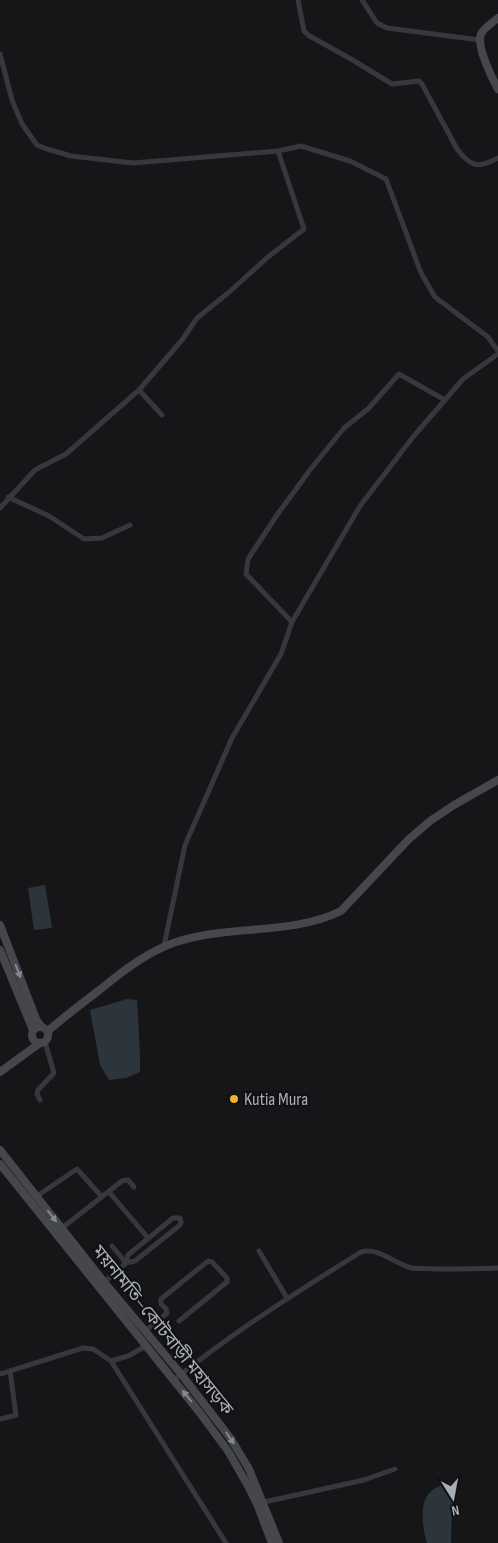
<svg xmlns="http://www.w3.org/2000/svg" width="498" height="1543" font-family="'Sofia Sans Condensed','Noto Sans Bengali',sans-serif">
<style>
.water{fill:#2c353c}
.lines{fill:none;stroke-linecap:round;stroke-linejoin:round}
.street{stroke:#37383d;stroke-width:5}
.secondary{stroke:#45474d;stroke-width:8}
.oneway{fill:#858993}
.poi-dot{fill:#f2b134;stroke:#111113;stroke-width:2}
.labels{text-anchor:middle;stroke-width:4.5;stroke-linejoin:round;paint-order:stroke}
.poi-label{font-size:18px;fill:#a8adb8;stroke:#111113;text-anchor:start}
.street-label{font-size:18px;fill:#a8adb8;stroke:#111113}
</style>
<rect width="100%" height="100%" fill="#161618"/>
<!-- water -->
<g class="water">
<path d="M45,885L52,928L34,930L28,888Z"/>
<path d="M127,999L137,1000L140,1055V1072L126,1078L109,1080L100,1065L90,1010Z"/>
<path d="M450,1482L458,1487L452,1507L451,1543H427C423,1532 420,1506 427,1496C432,1488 442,1485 450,1482Z"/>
</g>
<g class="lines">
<!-- street -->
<g class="street">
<path d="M298,0L304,31L308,35L351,59L392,84L419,81L422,84L457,149C471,167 478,169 498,158"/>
<path d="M362,0L377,23L387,28L480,40"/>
<path d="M0,54L12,100L22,124L37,145L47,149L71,156L133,163L278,151L301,146L350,161L386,179L421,273L435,297L488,337L498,351"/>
<path d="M139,390L162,415"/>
<path d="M8,497L49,516L84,539L102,538L130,525"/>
<path d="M0,508L35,470L66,454L139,390L182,340L197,318L228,293L268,257L304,229L278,151"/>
<path d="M292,622L246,574L248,559L277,515L310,470L344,428L368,409L399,374L445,400"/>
<path d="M164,946L185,845L232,738L281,654L292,622L360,506L413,437L463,379L498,354"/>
<path d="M40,1100L37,1094L38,1090L54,1073L45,1042"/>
<path d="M109,1192L148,1238"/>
<path d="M37,1196L77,1169L102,1197"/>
<path d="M62,1228L122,1181L128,1180L134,1187"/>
<path d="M112,1246L126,1263"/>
<path d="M259,1251L287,1298"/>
<path d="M102,1284L126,1263L135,1261L180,1225L181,1222L180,1218H173L128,1255L126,1263"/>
<path d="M145,1331L167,1313L166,1309L161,1304V1299L208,1261L212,1262L227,1278V1282L179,1321"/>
<path d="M111,1361L128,1356L146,1346"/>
<path d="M0,1374L83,1348L93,1349L111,1361L226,1543"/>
<path d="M174,1380C233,1332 297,1292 361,1252C378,1247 395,1264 412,1268C419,1269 428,1268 435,1269C456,1269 477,1269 498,1268"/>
<path d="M0,1419L16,1415L10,1371"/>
<path d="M260,1503L364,1480L395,1469"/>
</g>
<!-- secondary -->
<g class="secondary">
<path d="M498,18C493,22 484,28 481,34C476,46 492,78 498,89"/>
<path d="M0,925L36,1019L41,1026"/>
<path d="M0,950L33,1030"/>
<circle cx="40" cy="1035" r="8"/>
<path d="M48,1031C65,1016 84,1002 102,988C124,970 149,951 176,942C230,924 290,936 341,911L408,840L430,821L454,805L498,780"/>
<path d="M0,1072L40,1043"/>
<path d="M0,1150L104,1282L181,1374L231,1439L249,1469L279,1543"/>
<path d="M0,1164L200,1413L228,1451L247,1484L257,1504L272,1543"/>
</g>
</g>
<!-- one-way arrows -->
<defs><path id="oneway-solid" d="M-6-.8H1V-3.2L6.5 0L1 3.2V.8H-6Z" transform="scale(1.25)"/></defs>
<g class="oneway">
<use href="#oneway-solid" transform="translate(18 971) rotate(69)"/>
<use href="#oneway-solid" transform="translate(52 1216) rotate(52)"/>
<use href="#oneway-solid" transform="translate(187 1396) rotate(-129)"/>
<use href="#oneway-solid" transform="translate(230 1438) rotate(56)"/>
</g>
<!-- markers -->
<circle class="poi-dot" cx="234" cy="1099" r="5"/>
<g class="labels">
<!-- poi labels -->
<g class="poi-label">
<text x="244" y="1105">Kutia Mura</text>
</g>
<!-- street labels -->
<g class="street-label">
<text transform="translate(163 1330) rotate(51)" y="6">ময়নামতি–কোটবাড়ী মহাসড়ক</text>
</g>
</g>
<!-- north arrow -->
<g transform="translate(453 1498) rotate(169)" stroke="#111113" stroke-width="4" paint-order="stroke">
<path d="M0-4L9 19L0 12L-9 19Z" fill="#a8adb8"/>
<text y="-8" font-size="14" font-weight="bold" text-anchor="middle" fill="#a8adb8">N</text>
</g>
</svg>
